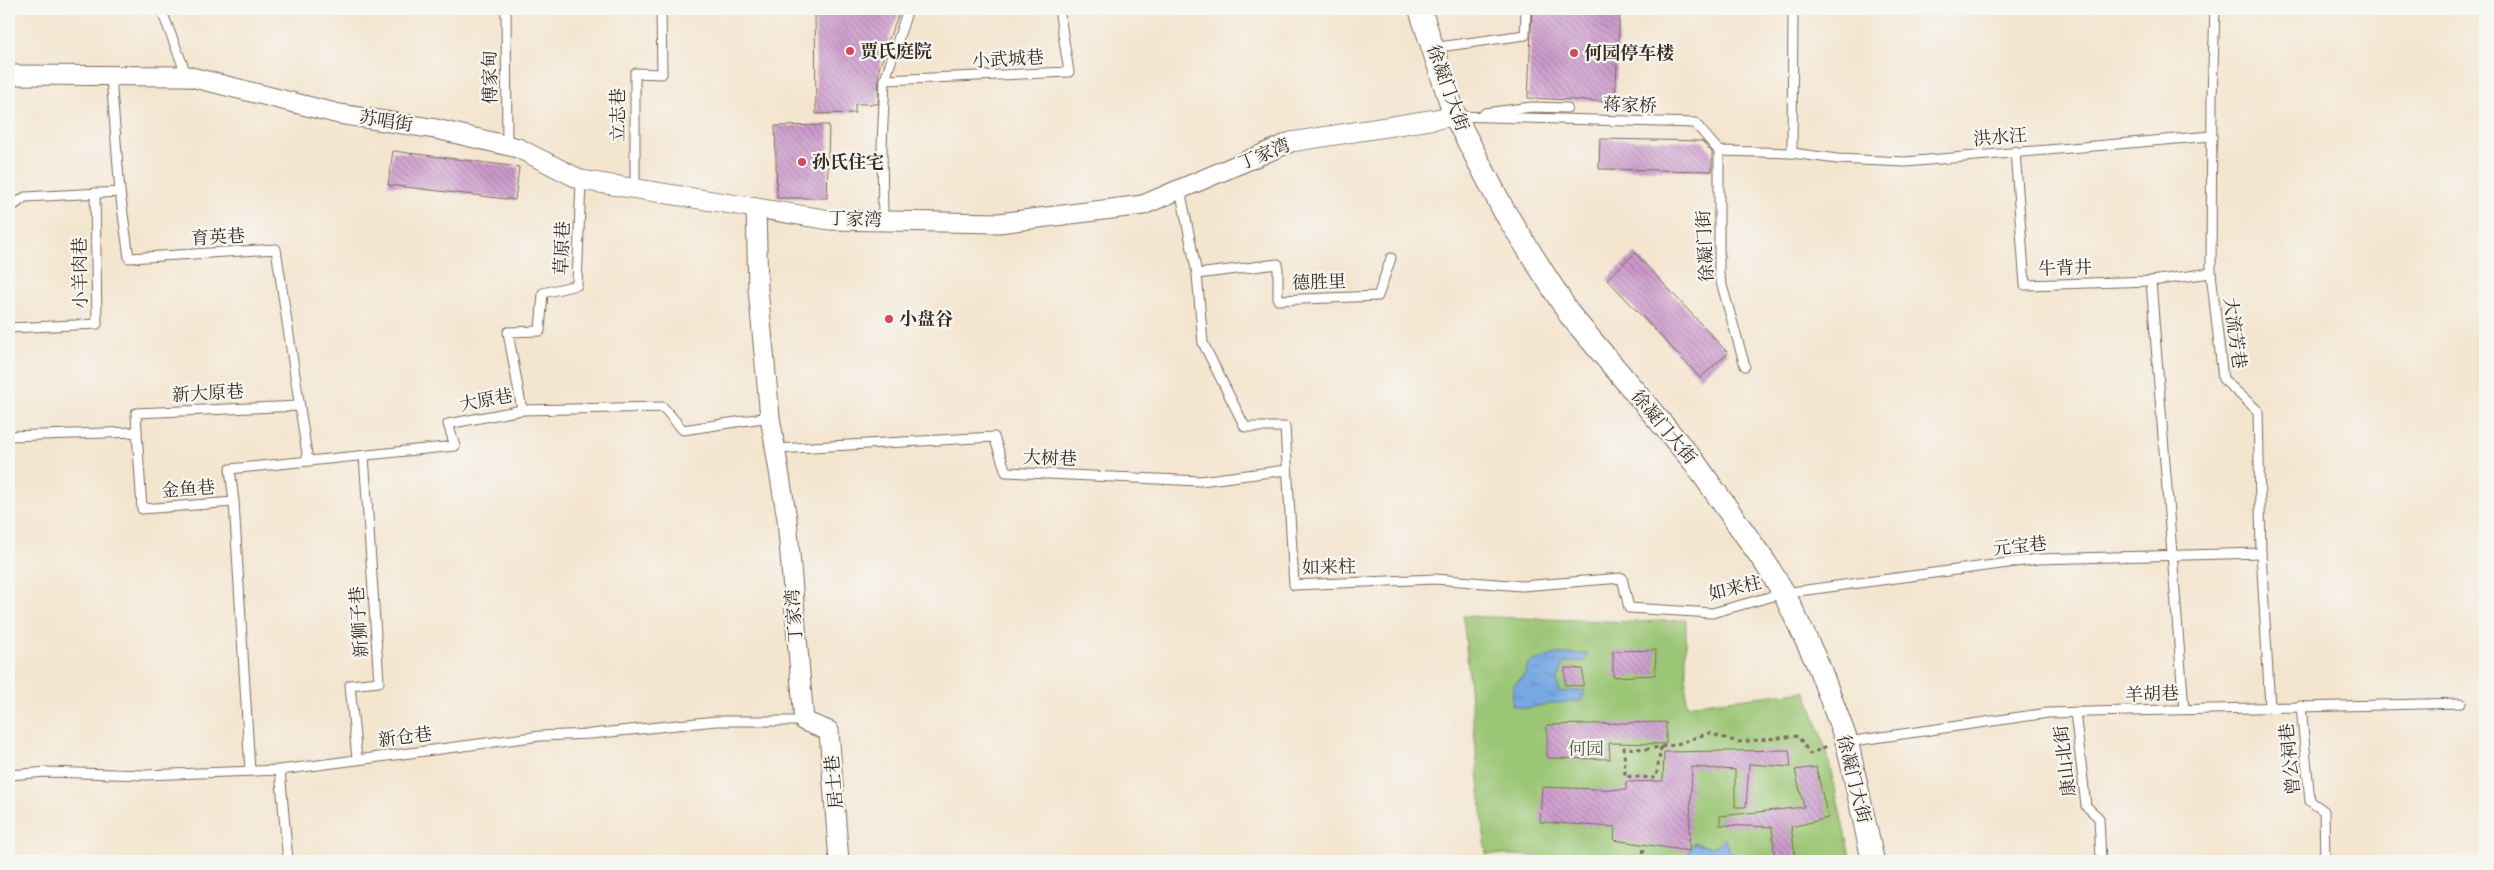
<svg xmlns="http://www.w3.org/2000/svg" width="2494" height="870" font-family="'EB Garamond','Noto Serif SC',serif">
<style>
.park{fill:#9bc674;stroke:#6b7849}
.water{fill:url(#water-ripples);stroke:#5a6980}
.building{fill:url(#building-back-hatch)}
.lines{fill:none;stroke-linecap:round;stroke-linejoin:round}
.service-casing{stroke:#7c6b5c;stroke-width:11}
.minor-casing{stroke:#7c6b5c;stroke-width:21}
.tertiary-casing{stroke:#7c6b5c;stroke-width:24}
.path{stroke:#7c6b5c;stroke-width:3;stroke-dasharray:4 4;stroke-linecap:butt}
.service{stroke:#fff;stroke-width:9}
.minor{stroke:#fff;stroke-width:19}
.tertiary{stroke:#fff;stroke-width:22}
.poi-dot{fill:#d1495b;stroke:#f6f6f2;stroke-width:2}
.labels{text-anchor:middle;stroke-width:4.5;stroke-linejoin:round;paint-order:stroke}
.poi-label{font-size:18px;font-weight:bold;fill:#3b2a1e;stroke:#f6f6f2;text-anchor:start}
.street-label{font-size:18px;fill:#3b2a1e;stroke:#f6f6f2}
.park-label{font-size:18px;fill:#585938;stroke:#f6f6f2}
</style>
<defs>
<pattern id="water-ripples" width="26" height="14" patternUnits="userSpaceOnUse" patternTransform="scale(1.25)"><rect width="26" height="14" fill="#78a8e2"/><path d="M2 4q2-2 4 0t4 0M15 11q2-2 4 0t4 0" fill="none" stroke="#6489b7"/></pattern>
<pattern id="building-back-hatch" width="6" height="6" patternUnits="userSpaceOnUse" patternTransform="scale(1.25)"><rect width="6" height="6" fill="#c9c"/><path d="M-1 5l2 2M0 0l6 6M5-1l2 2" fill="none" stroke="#a77da5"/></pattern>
</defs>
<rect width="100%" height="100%" fill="#f6f6f2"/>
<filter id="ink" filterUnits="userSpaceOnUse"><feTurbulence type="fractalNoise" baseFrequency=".02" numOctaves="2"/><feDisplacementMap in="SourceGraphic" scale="10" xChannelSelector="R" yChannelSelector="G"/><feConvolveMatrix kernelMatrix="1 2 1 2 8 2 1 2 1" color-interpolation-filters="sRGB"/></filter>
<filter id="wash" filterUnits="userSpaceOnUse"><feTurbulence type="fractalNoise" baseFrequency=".0096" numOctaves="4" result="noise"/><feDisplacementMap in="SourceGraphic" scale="20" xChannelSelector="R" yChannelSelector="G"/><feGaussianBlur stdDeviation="1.12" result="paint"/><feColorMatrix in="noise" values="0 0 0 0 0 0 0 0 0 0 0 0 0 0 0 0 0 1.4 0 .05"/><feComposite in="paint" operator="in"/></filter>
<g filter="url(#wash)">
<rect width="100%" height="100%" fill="#f4e5cf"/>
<!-- park -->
<path class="park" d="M1463,616L1634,622L1686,620V705L1806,691L1827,753L1851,861H1535L1534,856L1486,854Z"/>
<!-- water -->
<g class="water">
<path d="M1556,654H1588L1585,661L1564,663L1557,682L1559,692L1585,690L1582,701L1546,704L1528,709L1512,705L1513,687L1526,672L1528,663Z"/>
<path d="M1725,838L1729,852L1746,859V861H1689V851L1694,842L1712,848Z"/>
</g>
<g id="blocks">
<!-- building -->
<g class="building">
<path d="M815,9H901L891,33L879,69L878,104H855V113L816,114Z"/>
<path d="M1532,9H1620L1615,102L1528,98Z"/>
<path d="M829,125L827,198H777L775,126Z"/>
<path d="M1600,139L1702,141L1712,152V171L1599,169Z"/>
<path d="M393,151L519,167L515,200L388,185Z"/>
<path d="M1635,253L1728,353L1700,378L1607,279Z"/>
<path d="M1656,650L1655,675L1613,677V651Z"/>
<path d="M1565,668L1583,669V686L1565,685Z"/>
<path d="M1666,722V744L1609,743L1610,759L1547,758V725Z"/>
<path d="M1789,750L1791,767L1749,764L1746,807H1735V770L1692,767L1689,851L1614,840L1615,827L1540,822L1542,787L1626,790V782L1663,781L1664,752Z"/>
<path d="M1816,767L1828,818L1791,827L1796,861H1775L1772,827L1720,825V816L1804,807L1795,770Z"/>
</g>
</g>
</g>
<g filter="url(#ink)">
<use href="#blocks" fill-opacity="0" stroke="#7c6b5c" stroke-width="1"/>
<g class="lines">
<defs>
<g id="service">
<path d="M161,9L187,76"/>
<path d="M506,9L507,146"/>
<path d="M2215,9L2212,96L2211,273L2223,379L2258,411L2261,553L2270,707"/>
<path d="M1432,48L1525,35L1526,9"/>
<path d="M111,77L120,192L129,258L276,249L308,461"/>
<path d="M885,80L1069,72L1059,9"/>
<path d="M1485,113L1532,107L1567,108"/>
<path d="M1456,116L1695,123L1719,151L1792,153L1837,159L1905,162L2212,136"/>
<path d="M1719,151V275L1745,366"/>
<path d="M2015,151L2025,285L2151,281L2211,273"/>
<path d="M1792,153L1793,9"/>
<path d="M635,189V73L662,74L661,9"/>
<path d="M1180,189L1197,274L1203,343L1245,427H1285L1294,585L1435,579L1522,586L1622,578L1629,608L1712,613L1784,593L2038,559L2261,553"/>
<path d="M9,209L25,197L120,192"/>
<path d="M883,221L882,145L885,80L908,9"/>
<path d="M1197,274L1278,264V300L1378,296L1391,258"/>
<path d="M2151,281L2184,709"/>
<path d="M9,328L97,324L95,193"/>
<path d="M522,410L508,332L540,331L543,293L577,285L581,180"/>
<path d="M137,432L136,413L299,406"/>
<path d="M9,436L137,432L142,509L234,502L250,771"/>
<path d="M776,449L994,437L1006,472L1200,481L1287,470"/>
<path d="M234,502L230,469L455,446L448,424L522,410L663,407L683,430L770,417"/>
<path d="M2301,706L2310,801L2324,811L2325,861"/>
<path d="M2075,712L2086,806L2099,818L2101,861"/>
<path d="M1847,742L2048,713L2461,703"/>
<path d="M357,759L350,685L379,682L364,455"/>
<path d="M280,770L288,861"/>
<path d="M9,775L47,772L145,775L280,770L540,736L591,734L716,721H804"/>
</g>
<g id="minor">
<path d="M9,75L187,76L339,114L436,129L518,148L581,180L756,208"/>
<path d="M839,861L829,731L804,721L787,519L770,417L758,289L756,208L830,220L999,223L1143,205L1291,142L1455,116"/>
</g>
<path id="tertiary" d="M1420,9L1455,116L1504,211L1570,315L1695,463L1766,564L1784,593L1819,667L1847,742L1873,861"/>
</defs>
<!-- service casing -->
<use href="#service" class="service-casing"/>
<!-- minor casing -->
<use href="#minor" class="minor-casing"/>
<!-- tertiary casing -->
<use href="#tertiary" class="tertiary-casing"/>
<!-- path -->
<g class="path">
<path d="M1661,747L1656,778L1625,776L1624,748L1647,749L1674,745L1709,733L1738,742L1798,736L1810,754L1829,745"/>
<path d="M1643,861L1644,844"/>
</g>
<!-- service -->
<use href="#service" class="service"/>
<!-- minor -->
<use href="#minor" class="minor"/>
<!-- tertiary -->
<use href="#tertiary" class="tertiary"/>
</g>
</g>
<!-- markers -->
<g class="poi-dot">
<circle cx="850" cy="51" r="5"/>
<circle cx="1574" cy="53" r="5"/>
<circle cx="802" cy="162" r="5"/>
<circle cx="889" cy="319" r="5"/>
</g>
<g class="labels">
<!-- poi labels -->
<g class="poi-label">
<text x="860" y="57">贾氏庭院</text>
<text x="1584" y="59">何园停车楼</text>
<text x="812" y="168">孙氏住宅</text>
<text x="899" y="325">小盘谷</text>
</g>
<!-- street labels -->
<g class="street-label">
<text transform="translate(1008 59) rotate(-3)" y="6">小武城巷</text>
<text transform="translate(490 77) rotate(-91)" y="6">傅家甸</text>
<text transform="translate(1448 88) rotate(70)" y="6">徐凝门大街</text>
<text transform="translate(1630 105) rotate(2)" y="6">蒋家桥</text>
<text transform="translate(618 115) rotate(-90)" y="6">立志巷</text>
<text transform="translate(386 121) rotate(9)" y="6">苏唱街</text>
<text transform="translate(2000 137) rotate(-5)" y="6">洪水汪</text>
<text transform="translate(1264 154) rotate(-22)" y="6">丁家湾</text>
<text transform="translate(855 219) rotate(2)" y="6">丁家湾</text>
<text transform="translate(218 237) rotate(-3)" y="6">育英巷</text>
<text transform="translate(1705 246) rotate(-93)" y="6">徐凝门街</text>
<text transform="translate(562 248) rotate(-88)" y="6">草原巷</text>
<text transform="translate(2065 268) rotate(-2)" y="6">牛背井</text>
<text transform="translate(80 273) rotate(-91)" y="6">小羊肉巷</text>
<text transform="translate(1319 282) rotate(-2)" y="6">德胜里</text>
<text transform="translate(2235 333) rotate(82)" y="6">大流芳巷</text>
<text transform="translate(208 393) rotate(-3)" y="6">新大原巷</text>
<text transform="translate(486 400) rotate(-11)" y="6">大原巷</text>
<text transform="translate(1664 427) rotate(50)" y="6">徐凝门大街</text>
<text transform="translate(1050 458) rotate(2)" y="6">大树巷</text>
<text transform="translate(188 489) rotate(-4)" y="6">金鱼巷</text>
<text transform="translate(2020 546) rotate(-6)" y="6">元宝巷</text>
<text transform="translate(1329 567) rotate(-1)" y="6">如来柱</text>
<text transform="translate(1735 588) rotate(-13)" y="6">如来柱</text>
<text transform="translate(794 616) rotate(-94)" y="6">丁家湾</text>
<text transform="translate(359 622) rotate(-94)" y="6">新狮子巷</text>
<text transform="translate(2152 694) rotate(-2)" y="6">羊胡巷</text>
<text transform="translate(405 737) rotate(-7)" y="6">新仓巷</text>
<text transform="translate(2290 759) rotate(-96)" y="6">曾公祠巷</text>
<text transform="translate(2065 761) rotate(-97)" y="6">康山北街</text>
<text transform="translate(1854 779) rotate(76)" y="6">徐凝门大街</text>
<text transform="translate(834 782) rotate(-95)" y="6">居士巷</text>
</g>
<!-- park labels -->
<g class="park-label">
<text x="1586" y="755">何园</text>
</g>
</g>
<!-- margin -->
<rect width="2494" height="870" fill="none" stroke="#f6f6f2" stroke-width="30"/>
</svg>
